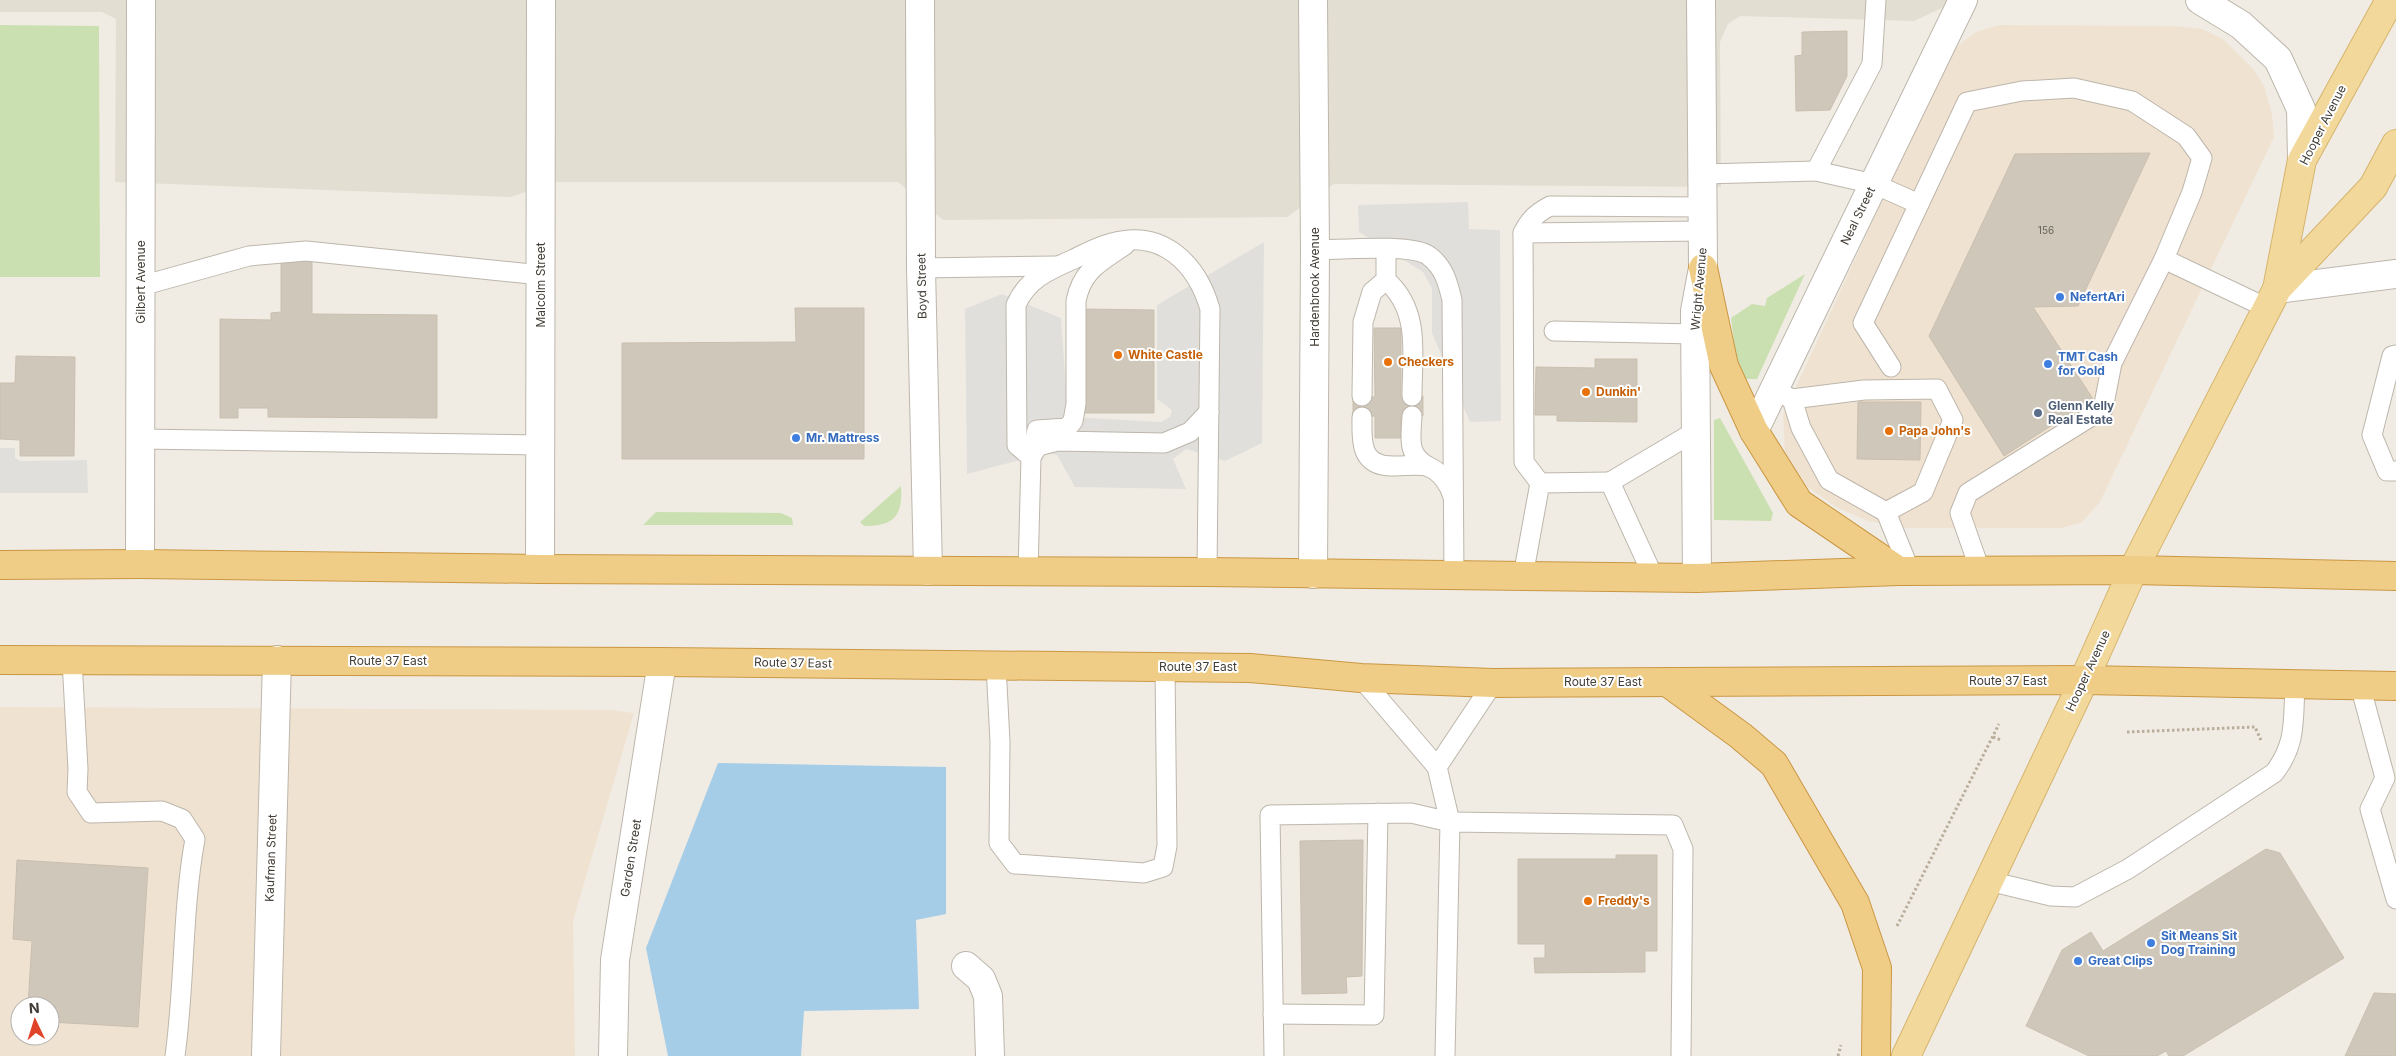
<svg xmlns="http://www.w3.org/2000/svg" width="2396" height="1056" font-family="Inter,sans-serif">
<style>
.residential{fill:#e3ded2}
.commercial{fill:#f0e2d1;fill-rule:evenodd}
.green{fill:#cbe0b1}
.parking{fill:#e1dfdc}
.water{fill:#a6cde7}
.building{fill:#d0c7bb;stroke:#cabfaf}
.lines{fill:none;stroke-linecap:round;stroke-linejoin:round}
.service-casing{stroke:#bdb6ab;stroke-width:21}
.minor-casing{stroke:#bdb6ab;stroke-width:30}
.tertiary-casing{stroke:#bdb6ab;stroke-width:30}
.primary-casing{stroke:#d5b46d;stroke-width:30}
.trunk-casing{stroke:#ca9743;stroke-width:30}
.path{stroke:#baae9b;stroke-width:3;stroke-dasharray:2.5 2.5;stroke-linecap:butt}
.service{stroke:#fff;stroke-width:19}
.minor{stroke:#fff;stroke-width:28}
.tertiary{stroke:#fff;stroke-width:28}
.primary{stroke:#f2d89a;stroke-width:28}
.trunk{stroke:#f0cd86;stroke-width:28}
.shop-dot{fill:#3f7fe0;stroke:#fff;stroke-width:2}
.food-dot{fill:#e8710a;stroke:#fff;stroke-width:2}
.service-dot{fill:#5c6f8a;stroke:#fff;stroke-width:2}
.labels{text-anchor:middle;stroke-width:4;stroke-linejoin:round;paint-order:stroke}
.number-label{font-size:10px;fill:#655f56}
.street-label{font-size:12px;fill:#413c35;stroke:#fff}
.shop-label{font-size:12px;font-weight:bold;fill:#366cbe;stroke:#fff;text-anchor:start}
.food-label{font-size:12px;font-weight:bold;fill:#c56008;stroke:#fff;text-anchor:start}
.service-label{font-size:12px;font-weight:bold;fill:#4e5e75;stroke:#fff;text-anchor:start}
</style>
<rect width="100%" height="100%" fill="#f0ece4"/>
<!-- residential -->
<path class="residential" d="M0,0H1959L1914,21L1740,16L1728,24L1720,42L1721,187L1334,184L1287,217L943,220L898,182H553L511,197L115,182L116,19L102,12H0Z"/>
<!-- commercial -->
<g class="commercial">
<path d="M2000,25L2172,26L2202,29L2223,39L2254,70L2264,86L2272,114L2274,137L2100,502L2082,522L2062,528H1908L1868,521L1836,507L1805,485L1785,453L1783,415L1952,50L1976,32Z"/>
<path d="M0,707L610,710L634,713L573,921L575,1056H0ZM20,1006H50V1036H20Z"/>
</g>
<!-- green -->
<g class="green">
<path d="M0,25L99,26L100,277H0Z"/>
<path d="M1805,274L1757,379H1742L1735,351L1731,318L1752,304L1765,306L1767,298Z"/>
<path d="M1720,418L1773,513L1771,521L1714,520V420Z"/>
<path d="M901,486C903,516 894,526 864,526L860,522Z"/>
<path d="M656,512L781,513L792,518L793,525H643Z"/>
</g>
<!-- parking -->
<g class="parking">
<path d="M1468,202L1469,229L1500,230L1501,421L1470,422L1432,333V288L1423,272L1359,232L1358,205Z"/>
<path d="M1264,242L1262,443L1225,461L1186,449L1173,459L1186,489L1075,487L1057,455L1047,453L967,474L965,309L1002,294L1061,318L1068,417L1161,422L1170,417L1172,410L1157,399V305Z"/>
<path d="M0,448H15V458L20,461L87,460L88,493H0Z"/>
</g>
<!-- water -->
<path class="water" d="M718,763L946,767V914L916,920L919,1009L804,1011L801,1056H668L646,948Z"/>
<!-- building -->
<g class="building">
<path d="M1847,31V76L1830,110L1796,111L1795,56L1802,55V32Z"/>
<path d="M2150,153L2078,306L2033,307L2093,399L2004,456L1929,336L2015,154Z"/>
<path d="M281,258H312V314L437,315V418L268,417V408H238V418H220V319L271,320V313L281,312Z"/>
<path d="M795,308H864V459H622V343L796,342Z"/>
<path d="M1082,309L1154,310V413H1082Z"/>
<path d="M1374,328H1401V397L1423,396V416H1401V438H1375V416L1353,417V396L1375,397Z"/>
<path d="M16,356L75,357L74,456H20V440L0,439V383H15Z"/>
<path d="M1595,359H1637V422L1557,421V415H1535L1536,367L1595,368Z"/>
<path d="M1858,402H1921L1920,460L1857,459Z"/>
<path d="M1363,840L1362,976L1346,977L1347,993L1302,994L1300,841Z"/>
<path d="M2266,849L2280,853L2344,958L2183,1056H2169L2166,1051L2157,1056H2089L2026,1026L2062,950L2091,932L2103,951Z"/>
<path d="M1616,855H1657V951H1645V972L1535,973L1534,958H1545V944H1518V859H1616Z"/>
<path d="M17,860L148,868L138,1027L50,1022V1006H28L32,941L13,939Z"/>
<path d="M2374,993L2396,994V1056H2345Z"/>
</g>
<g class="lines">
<defs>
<g id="service">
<path d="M1876,0L1872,64L1816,171L1874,184L1919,204"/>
<path d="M1703,174L1816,171"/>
<path d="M1523,233L1703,231"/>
<path d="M1315,250C1339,250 1413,243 1429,256C1444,267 1448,283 1452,300L1454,576"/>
<path d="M921,268L1056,266"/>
<path d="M1386,280C1421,311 1412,354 1412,396"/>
<path d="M141,286L249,256L306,251L541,275"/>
<path d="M1554,331L1695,334"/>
<path d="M2396,355L2392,356L2372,435L2387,471H2396"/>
<path d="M1891,367L1863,323L1967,102L2022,91L2074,88L2132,101L2186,136L2202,158L2192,192L2164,259L2267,308"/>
<path d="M1774,390L1792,399L1864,390L1937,389L1953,420L1923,492L1886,512"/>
<path d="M1362,396L1363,322L1372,292L1386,280V249"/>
<path d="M1792,399L1801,428L1829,480L1886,512L1910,571"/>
<path d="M1412,416C1411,438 1406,455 1429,467"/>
<path d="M1362,417C1362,427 1361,441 1365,451C1376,477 1413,460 1429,467C1441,472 1450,485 1453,497"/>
<path d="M141,439L540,445"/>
<path d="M1031,457L1037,430L1067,428L1073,421L1076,404V301C1082,270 1100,262 1125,245"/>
<path d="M1031,457L1038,446L1057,441L1164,443L1190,432L1209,412"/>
<path d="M1610,482L1696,431"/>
<path d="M1540,483L1524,462L1523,233C1530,219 1537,213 1550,206L1703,207"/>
<path d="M1980,570L1960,513L1968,493L2103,409L2112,363L2164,259"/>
<path d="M1028,573L1031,457L1017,445L1016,305C1027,279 1049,270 1074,259C1086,253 1099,246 1112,243C1163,229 1197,264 1210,309L1207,572"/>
<path d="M1523,576L1540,483L1610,482L1654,578"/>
<path d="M72,660L78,769L77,792L91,813L162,811L182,819L195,839C182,910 185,984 175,1056"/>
<path d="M996,665L1000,742L999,843L1015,864L1144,873L1163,867L1167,846L1165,667"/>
<path d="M2360,685L2385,778L2370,809L2396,899"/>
<path d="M1437,767L1493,683"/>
<path d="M1989,881L2051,896L2075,897L2128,869L2274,773C2297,744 2293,719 2295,684"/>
<path d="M1273,1014L1374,1015L1378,813"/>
<path d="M1274,1056L1270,815L1411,813L1450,822L1437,767L1361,678"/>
<path d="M1445,1056L1450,822L1673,825L1683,849L1681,1056"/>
</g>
<g id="minor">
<path d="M920,0L921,268L928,571"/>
<path d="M1313,0L1315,250L1313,574"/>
<path d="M2200,0L2241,25L2278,59L2301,109L2302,160"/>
<path d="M1754,431L1963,0"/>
<path d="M140,564L141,0"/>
<path d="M540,569L541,0"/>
<path d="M1697,578L1695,311L1703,268L1701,0"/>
<path d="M966,966L981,979L988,996L990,1056"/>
<path d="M266,1056L277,660"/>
<path d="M613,1056L615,960L662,662"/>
</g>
<path id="tertiary" d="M2277,289L2396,274"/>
<g id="primary">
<path d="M2277,289L2373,187L2396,144"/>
<path d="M1906,1056L2084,680L2133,570L2277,289L2302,160L2390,0"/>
</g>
<g id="trunk">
<path d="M1703,268L1724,366L1754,431L1799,503L1899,571"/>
<path d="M0,565L140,564L540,569L1207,572L1697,578L1899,571L2133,570L2396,576"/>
<path d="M0,660L662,662L1250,668L1361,678L1493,683L2084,680L2396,686"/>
<path d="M1667,682L1741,736L1774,764L1855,903L1877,968L1876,1056"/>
</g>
</defs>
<!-- service casing -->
<use href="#service" class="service-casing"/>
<!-- minor casing -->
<use href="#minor" class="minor-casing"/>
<!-- tertiary casing -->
<use href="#tertiary" class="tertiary-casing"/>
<!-- primary casing -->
<use href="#primary" class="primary-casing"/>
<!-- trunk casing -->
<use href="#trunk" class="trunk-casing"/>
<!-- path -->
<g class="path">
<path d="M2127,732L2255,727L2261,740"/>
<path d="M1993,737L2001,740"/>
<path d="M1897,926L1999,724"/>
<path d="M1838,1056L1841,1045"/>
</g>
<!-- service -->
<use href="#service" class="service"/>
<!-- minor -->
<use href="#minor" class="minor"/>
<!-- tertiary -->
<use href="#tertiary" class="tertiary"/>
<!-- primary -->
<use href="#primary" class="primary"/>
<!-- trunk -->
<use href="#trunk" class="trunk"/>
</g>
<!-- markers -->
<g class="shop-dot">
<circle cx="2060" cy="297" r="5"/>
<circle cx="2048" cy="364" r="5"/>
<circle cx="796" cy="438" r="5"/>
<circle cx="2151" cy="943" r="5"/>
<circle cx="2078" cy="961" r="5"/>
</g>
<g class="food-dot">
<circle cx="1118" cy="355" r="5"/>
<circle cx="1388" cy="362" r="5"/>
<circle cx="1586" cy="392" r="5"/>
<circle cx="1889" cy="431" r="5"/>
<circle cx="1588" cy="901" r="5"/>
</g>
<circle class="service-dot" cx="2038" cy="413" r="5"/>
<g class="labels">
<!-- number labels -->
<g class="number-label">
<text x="2046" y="234">156</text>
</g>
<!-- street labels -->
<g class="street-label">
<text transform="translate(2323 125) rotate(-63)" y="4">Hooper Avenue</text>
<text transform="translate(1858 216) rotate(-64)" y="4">Neal Street</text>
<text transform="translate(141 282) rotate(-90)" y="4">Gilbert Avenue</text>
<text transform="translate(541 285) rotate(-90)" y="4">Malcolm Street</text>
<text transform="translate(922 286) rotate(-91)" y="4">Boyd Street</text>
<text transform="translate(1315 287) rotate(-90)" y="4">Hardenbrook Avenue</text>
<text transform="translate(1699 289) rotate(-85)" y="4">Wright Avenue</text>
<text x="388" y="665">Route 37 East</text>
<text transform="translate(793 663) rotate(1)" y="4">Route 37 East</text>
<text x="1198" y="671">Route 37 East</text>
<text transform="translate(2088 671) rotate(-65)" y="4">Hooper Avenue</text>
<text x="2008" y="685">Route 37 East</text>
<text x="1603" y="686">Route 37 East</text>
<text transform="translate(271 858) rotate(-88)" y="4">Kaufman Street</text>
<text transform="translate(631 858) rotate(-81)" y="4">Garden Street</text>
</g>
<!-- shop labels -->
<g class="shop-label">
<text x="2070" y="301">NefertAri</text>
<text x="2058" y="361">TMT Cash<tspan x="2058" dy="14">for Gold</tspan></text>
<text x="806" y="442">Mr. Mattress</text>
<text x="2161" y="940">Sit Means Sit<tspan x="2161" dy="14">Dog Training</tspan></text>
<text x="2088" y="965">Great Clips</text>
</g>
<!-- food labels -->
<g class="food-label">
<text x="1128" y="359">White Castle</text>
<text x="1398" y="366">Checkers</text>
<text x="1596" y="396">Dunkin'</text>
<text x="1899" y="435">Papa John's</text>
<text x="1598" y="905">Freddy's</text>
</g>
<!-- service labels -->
<g class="service-label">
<text x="2048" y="410">Glenn Kelly<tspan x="2048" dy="14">Real Estate</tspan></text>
</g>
</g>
<!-- north arrow -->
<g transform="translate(35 1021) rotate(356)"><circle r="24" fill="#ffffff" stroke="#b3b1ae"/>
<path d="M0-4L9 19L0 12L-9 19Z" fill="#e1432a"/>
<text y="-8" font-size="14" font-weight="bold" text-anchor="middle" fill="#413c35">N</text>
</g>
</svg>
